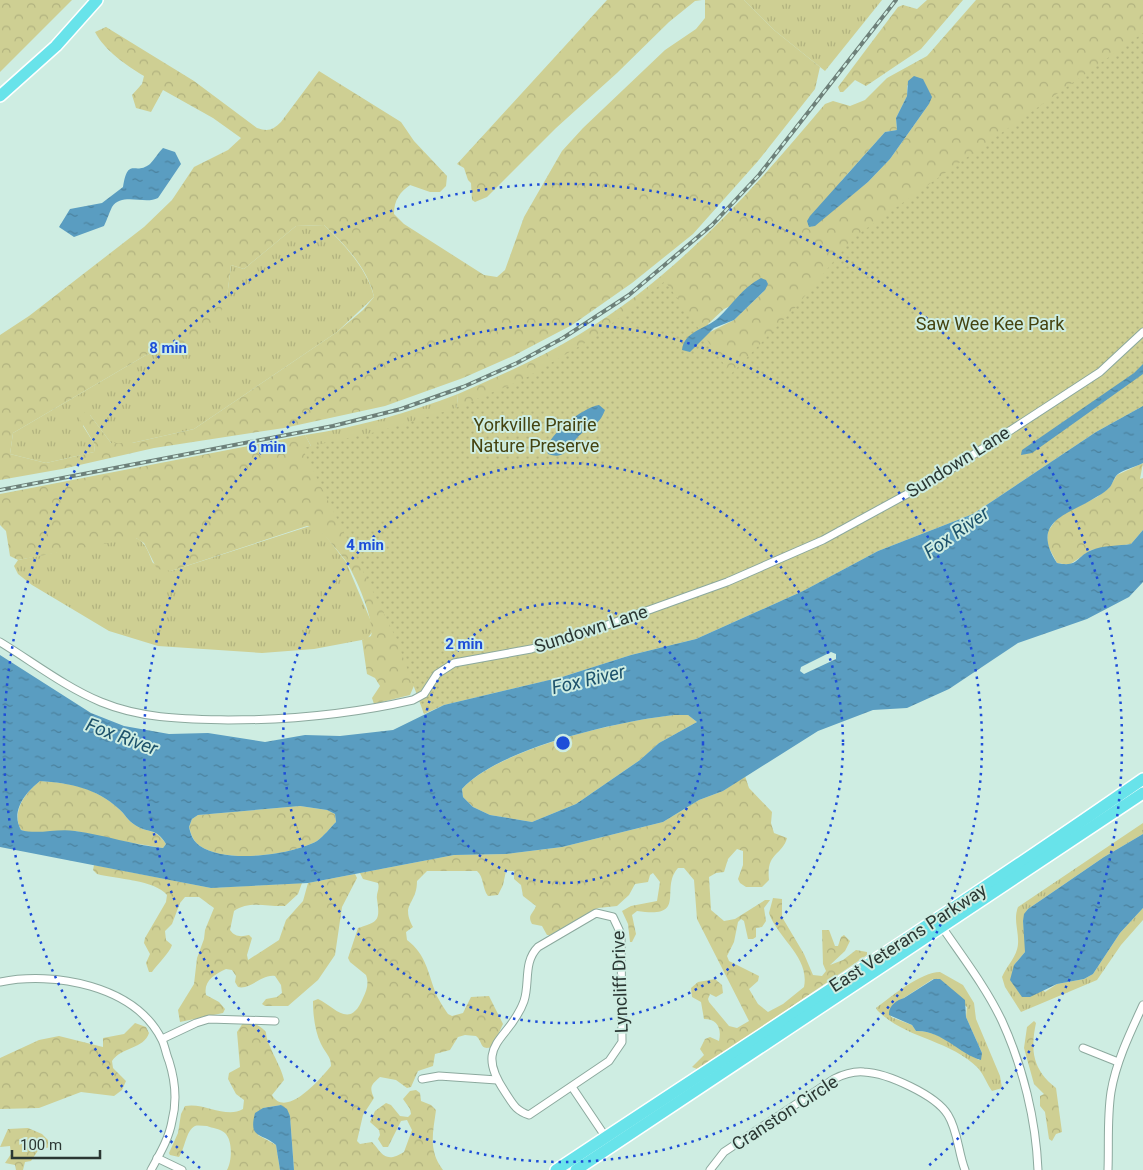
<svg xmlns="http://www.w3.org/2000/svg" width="1143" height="1170" font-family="Roboto,sans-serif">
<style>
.grass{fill:url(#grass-tufts);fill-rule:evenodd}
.forest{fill:url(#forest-crowns);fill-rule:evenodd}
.park{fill:url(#park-dots)}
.water{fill:url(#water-ripples);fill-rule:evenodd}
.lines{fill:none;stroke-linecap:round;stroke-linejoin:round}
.street-casing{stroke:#8ca99e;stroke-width:9}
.primary-casing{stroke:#fff;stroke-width:14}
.street{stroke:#fff;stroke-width:7}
.primary{stroke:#68e3ea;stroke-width:11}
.rail-casing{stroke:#6d8079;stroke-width:4}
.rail{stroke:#ceede2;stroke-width:2;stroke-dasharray:5.5;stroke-linecap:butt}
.ring{fill:none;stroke:#1d4ed8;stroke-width:2.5;stroke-dasharray:2.5 5}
.labels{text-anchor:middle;stroke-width:4;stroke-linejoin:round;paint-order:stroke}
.park-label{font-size:18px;fill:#444310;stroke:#ceede2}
.street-label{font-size:18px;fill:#2b3733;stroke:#ceede2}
.water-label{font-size:19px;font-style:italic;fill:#1d526b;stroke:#ceede2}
.centre{fill:#1d4ed8;stroke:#ceede2;stroke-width:2.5}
.ring-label{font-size:15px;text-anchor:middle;font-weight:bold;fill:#1d4ed8;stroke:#ceede2;stroke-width:4;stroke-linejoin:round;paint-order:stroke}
</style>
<defs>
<pattern id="grass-tufts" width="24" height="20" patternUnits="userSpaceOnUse" patternTransform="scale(1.25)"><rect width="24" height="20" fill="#cecf93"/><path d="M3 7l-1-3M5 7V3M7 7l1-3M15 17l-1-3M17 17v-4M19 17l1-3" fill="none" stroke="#b1b27f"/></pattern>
<pattern id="forest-crowns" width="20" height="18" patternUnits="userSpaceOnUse" patternTransform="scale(1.25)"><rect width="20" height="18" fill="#cecf93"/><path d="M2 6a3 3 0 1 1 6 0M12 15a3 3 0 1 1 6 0" fill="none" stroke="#b1b27f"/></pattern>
<pattern id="park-dots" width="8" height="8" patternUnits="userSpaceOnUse" patternTransform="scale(1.25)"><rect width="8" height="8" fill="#cecf93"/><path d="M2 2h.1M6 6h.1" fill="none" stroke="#b1b27f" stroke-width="1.8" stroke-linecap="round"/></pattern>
<pattern id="water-ripples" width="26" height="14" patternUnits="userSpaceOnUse" patternTransform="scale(1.25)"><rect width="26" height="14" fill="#5a9dc1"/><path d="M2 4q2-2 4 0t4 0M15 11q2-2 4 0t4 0" fill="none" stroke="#4b819d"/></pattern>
</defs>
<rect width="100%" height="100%" fill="#ceede2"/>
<!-- grass -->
<g class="grass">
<path d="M744,0H882L825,71L774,30Z"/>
<path d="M324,225C344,244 368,270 374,297L337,332L194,429L132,443H111L90,415L83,426L95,445L94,452L46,463L10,454L13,433L146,355L177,346L227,297L231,265L244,269L296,226Z"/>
<path d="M458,394L456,414L323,468L305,435C358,427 408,413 458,394Z"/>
<path d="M313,525L318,526L346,562L373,626V631L367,639L314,649L262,653L158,646L109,631L32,585L18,574L14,566L18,560L131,537C145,538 148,552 153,563L171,571Z"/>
<path d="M1143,823V834L1104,857L1028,909C1019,920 1027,938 1025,952L1014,965L1045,992L1057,984L1084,979L1093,974L1120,933L1143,908V920L1121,945L1097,980L1021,1012L1005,987L1002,977C1007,965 1017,957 1018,944C1019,931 1013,920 1018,907Z"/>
<path d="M940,972L963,985L974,1003L976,1019L1000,1076L1002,1088L992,1091C987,1084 984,1075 978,1068C949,1039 905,1039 877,1010L876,1008C892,996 921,972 940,972ZM933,979L967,1007L966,1017L982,1053L979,1060C961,1049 938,1030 916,1031L912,1025L891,1017L893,1005Z"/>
</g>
<!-- forest -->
<g class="forest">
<path d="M0,0H72L0,72Z"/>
<path d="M607,0H702L695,1L669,22L617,73L556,128L487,197L475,202L472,200L471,183L468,180L464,168L457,164Z"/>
<path d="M705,0H744L774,30L820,67L815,89L758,161L693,234L632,283L572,325L513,356L463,378L385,406L284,428L154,448L62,469L0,480V335L29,316L144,227L172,200L194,167L228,150L241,138L213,118L163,90L151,112L136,108L132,95L142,84L144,76C126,65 105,51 95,32L106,27L194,81L257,128C268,132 273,130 281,122L319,71L401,122L414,141L447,176L446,186L440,192H430L410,185C400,192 394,200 394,214L404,224L484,275L497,277L505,270L524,217L562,151L583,128L665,50L696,29L705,18ZM324,225C344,243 369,270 374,297L363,310L337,332L194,429L132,443H111L90,415L83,412L79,418L95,445L94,452L46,463L10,454L13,433L146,355L177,346L215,328L227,297L231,265L244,269L296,226Z"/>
<path d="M927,0H963L921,49L866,86L855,80L843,92H840L838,87L898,7L903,5L917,9Z"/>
<path d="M976,0H1143V326L416,681L410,695L374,704L372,698L380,686L375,678L367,674L362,640L371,636C376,623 354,572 345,560C336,548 326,538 317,526H307L171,571L157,569L144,543L136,538L18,560L10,556L6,531L0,525V494L305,435L323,468L456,414L458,394C499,376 541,358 580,334C678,275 752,191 825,104L833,101L850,106L865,100L887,78L927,56ZM907,85L929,104L890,159L868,182L811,227L842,180L885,132L897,130L896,118L907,96ZM765,290L734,320L710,332L708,324L724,309Z"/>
<path d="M1143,463L1140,479L1143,478V530L1131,544L1091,550L1069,565L1057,563L1047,544L1048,531L1059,516L1097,497L1109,488L1117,475Z"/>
<path d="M674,715H688L697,722L659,743L640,760L576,804L532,822L490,815L473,807L463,797L462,789C500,748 619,721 674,715Z"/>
<path d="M745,776L749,788L772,812L771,823L774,833L787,838C782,856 766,852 769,880L762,887H746L740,883L738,879L743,865V851L737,849L728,859L724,872L716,873L709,877L711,910L724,921L735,919L765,900H770L764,908L766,921L762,927L756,928V937L753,939H748L744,921L741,919L738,922L734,942L727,956L729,961L759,976L758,981L749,989L758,1004L768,1012L783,1004L804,987C810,957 778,939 769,913L773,898L782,899V917L804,954L813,975L822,976L826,971L823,964L822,930H829L835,946H838L841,937L844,935L850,941L845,951L830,965L843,960L856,950L867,952V955L703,1067L697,1069L692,1067L704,1055L700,1049L705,1039L710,1037L719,1041C722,1028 717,1019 704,1019L701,1002L692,997L691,988L698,982L715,979L722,985L723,993L716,997L710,994L708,999L709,1002L729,1026L737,1028L749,1021L697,919L694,880L684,868H678C659,889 689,919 637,911L632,915L636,934L632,942H630L628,924L622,911L631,906L657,901L660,882L653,873L650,875L648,882L635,884L629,895L617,906L598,908L550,935H547L542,926L532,924C527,915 533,914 536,906L523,896L521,885L514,879V871H506L503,885L498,895L488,896C482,888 484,877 477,871H427L417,881C417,905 400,903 413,927L406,932L407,940C426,954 428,973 436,994C437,997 445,1010 448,1014L452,1016L463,1013L471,997L489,996L503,1024L492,1047C479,1051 483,1041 476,1036L465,1035L458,1037L450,1050L435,1054L433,1066L418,1071L411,1087L407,1088L396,1080L380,1077C371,1085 369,1087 374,1098L363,1115L357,1141L360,1144L372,1142C382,1153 385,1164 404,1152L412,1130L407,1120L401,1121L388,1147H383L378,1139L380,1135L379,1130L370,1122L375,1111L386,1103L391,1105L400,1116L408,1117L411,1114L410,1109L403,1099L410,1091L416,1090L420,1093L421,1101L431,1105L436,1110C433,1133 428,1150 443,1170H294L290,1116L281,1105L263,1108L258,1135L276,1145L280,1170H227C232,1161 233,1141 225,1133C221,1129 212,1128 207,1126C203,1126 198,1125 195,1126C186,1130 185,1149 179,1157L170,1155L169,1153L178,1133L181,1114L185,1106C204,1102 226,1119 243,1109L244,1100L236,1094L228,1079L229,1073L240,1067L237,1032L243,1023C253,1023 259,1024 266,1032C266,1044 281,1065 284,1080L272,1095C286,1120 322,1077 331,1066C331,1056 325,1053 321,1044C315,1032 313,1015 313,1001L318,999C335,1007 350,1030 363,998C367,990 369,983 366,975L350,962L348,958L358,928C379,922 380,920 377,899C376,893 380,889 378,883L363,879L360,873L454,855L506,854L562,847L663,822L699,800L723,791Z"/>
<path d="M40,781C71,783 95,787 119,809C125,814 128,821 135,825C149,834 155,827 166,844L163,848L102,838L76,831L30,833L21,830C11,811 26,792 40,781Z"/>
<path d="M300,806L327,810L335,814L336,822C330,828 324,836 317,841C291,855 226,864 200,846C193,841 191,834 189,827L192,819L198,815Z"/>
<path d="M94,865L211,888L302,883L298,894L285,906C268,907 249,900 234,911L230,930C235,937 241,937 249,935L252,938L247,955L248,960L279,940L286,920L303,901L308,883L355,874L357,878L342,907L335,955L318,980L288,1006H265L262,1004L266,999L277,997L282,993L281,985L275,976C261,974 251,990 238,987L235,982L236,976L232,970L226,969C215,974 203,981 206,995L219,1002L225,1009L223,1013L180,1022L178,1010L194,984L197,958L204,939L205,930L214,908L199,897H185L180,903L172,924L165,931L166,940L172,945C170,952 157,965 152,972H149L146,963L150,954L144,943L145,938L166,902L167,895C155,880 116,879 97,874L93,870Z"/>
<path d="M1034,1021L1036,1023C1030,1051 1033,1070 1056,1088L1062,1132L1056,1134L1052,1141L1049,1139L1045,1112L1040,1106V1096L1044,1094L1034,1084L1024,1048L1027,1027Z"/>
<path d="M135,1023L146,1027L149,1033C144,1049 121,1047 112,1061L113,1068L126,1081L122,1090L114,1096L81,1092L39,1108L0,1109V1058L39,1040L59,1036L103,1047V1038L124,1034Z"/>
<path d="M28,1128L42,1134L53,1145L52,1147L39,1149L31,1161L25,1162L23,1170H16L15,1165L5,1163L11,1154L10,1146L0,1147L8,1129Z"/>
</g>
<!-- park -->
<path class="park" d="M1143,33V406L1096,432L973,514L878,551L803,591L696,639L631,655L562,677L444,705L424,714L396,638L302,448L376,432L450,410L522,380L595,337L665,281L731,374L794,309L853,238Z"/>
<!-- water -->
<g class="water">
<path d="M914,76L923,79L932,97L929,104L890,159L868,182L815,226L809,227L807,221L810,216L885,132L897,130L896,118L907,96L908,81Z"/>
<path d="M163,148L175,152L181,164L158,198C145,205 122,192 112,207C109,213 107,220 104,226L74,237L59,227L70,209L102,203L123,187C128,156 135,176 150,164C154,160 158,153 163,148Z"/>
<path d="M761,278L766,280L768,284L765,290L734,320L714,328L690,352L682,350C684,331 706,329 718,318C733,304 742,288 761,278Z"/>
<path d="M1143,364V374L1032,453L1021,455L1022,450L1134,373Z"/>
<path d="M599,405L605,410C598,428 592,423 581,434C569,444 568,461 548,454L546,449C551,433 582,408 599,405Z"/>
<path d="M1143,406V463C1135,467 1125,469 1118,474C1114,477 1113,483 1110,487C1107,490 1102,494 1098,496C1069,515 1029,520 1057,563C1079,568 1076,556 1092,550C1103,545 1119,546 1131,544L1143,530V582L1129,597L1087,619L1018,643L949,689L907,708L873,710L818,731L723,791L699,800L663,822L562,847L506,854L454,855L308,883L211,888L0,847V655L91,713L124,726L169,734L208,733L265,742L305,735L340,736L393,730L444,705L562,677L631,655L696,639L803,591L878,551L973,514L1096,432ZM831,652L836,654V659L804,674L800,671L801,667ZM674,715H688L697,722L659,743L640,760L576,804L532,822L490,815L473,807L463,797L462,789C499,748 619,721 674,715ZM40,781C70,783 96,788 119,809C125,814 128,821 135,825C149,834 156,827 166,844L163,848C133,845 105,835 75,831C57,828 38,835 21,830C10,811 26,792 40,781ZM300,806L327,810L335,814L336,822C330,828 324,836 317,841C291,855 226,864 200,846C193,841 191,835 189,827L192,819L198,815Z"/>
<path d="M1143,834V908L1120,933L1093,974L1084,979L1057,984L1030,997H1022L1010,980L1014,965L1025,952L1023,921L1024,914L1028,909L1104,857Z"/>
<path d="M934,979H940L965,1000L966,1017L982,1053L981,1060C959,1054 942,1030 916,1031L912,1025L889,1015C888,1006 897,1000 904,998Z"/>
<path d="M281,1105L287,1109L290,1116L294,1170H280L276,1145C262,1132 248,1140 255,1113L263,1108Z"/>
</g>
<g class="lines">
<defs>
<g id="street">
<path d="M0,642C33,662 65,687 101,702C142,719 185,719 228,720C290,720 352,714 413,700L424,694L437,674L454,663L531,649L596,629L727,582L823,540L942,475L1100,372L1143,332"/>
<path d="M596,913L613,917L621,934L622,1042L609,1061L529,1115C515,1110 513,1104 505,1092C472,1043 510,1041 524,1001C530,983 523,962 538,947Z"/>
<path d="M940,924C961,955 986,987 1002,1021C1023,1067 1036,1120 1038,1170"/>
<path d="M0,982C53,971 135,985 162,1040C165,1046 166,1054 169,1061C175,1080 177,1102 172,1121C169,1139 159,1155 151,1170"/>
<path d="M162,1039L196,1023L209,1019L275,1021"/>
<path d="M1083,1048L1118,1062"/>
<path d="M422,1079L439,1076L497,1080"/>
<path d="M572,1087L607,1139"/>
<path d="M157,1158L182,1170"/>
<path d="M710,1170L724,1152L834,1079C844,1074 853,1071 864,1072C887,1073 936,1095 948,1115C958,1131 958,1152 965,1170"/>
<path d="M1108,1170C1109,1144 1107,1118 1111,1092C1116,1062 1130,1033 1143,1005"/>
</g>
<g id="primary">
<path d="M0,96L56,46L97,0"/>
<path d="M556,1170C752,1040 950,913 1143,779"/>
<path d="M576,1170L1143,793"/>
</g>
</defs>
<!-- street casing -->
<use href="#street" class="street-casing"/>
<!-- primary casing -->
<use href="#primary" class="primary-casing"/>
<!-- street -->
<use href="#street" class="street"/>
<!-- primary -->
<use href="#primary" class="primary"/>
<defs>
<path id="rail" d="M0,490L333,426L401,409L463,387L517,363L563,338L629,295L712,225L759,175L896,0"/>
</defs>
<!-- rail casing -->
<use href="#rail" class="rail-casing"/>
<!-- rail -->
<use href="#rail" class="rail"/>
</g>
<!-- distance rings -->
<g class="ring">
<circle cx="563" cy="743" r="140"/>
<circle cx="563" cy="743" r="280"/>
<circle cx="563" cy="743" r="419"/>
<path d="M200 1168A559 559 0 1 1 926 1168"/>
</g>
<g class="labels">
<!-- park labels -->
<g class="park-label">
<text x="990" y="330">Saw Wee Kee Park</text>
<text x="535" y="431">Yorkville Prairie<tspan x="535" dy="21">Nature Preserve</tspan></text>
</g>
<!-- street labels -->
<g class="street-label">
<text transform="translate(958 462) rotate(-32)" y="6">Sundown Lane</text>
<text transform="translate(591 629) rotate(-18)" y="6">Sundown Lane</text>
<text transform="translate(908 938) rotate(-33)" y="6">East Veterans Parkway</text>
<text transform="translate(620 982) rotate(-92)" y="6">Lyncliff Drive</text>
<text transform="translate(785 1113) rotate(-33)" y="6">Cranston Circle</text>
</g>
<!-- water labels -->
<g class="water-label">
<text transform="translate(956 532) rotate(-35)" y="7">Fox River</text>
<text transform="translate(588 679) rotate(-13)" y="7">Fox River</text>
<text transform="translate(122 736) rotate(20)" y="7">Fox River</text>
</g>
</g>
<circle cx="563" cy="743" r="8" class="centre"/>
<g class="ring-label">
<text x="168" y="353">8 min</text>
<text x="267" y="452">6 min</text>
<text x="365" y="550">4 min</text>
<text x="464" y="649">2 min</text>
</g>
<!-- scale -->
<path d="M12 1150v8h88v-8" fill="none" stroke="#2b3733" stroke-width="2.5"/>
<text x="20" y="1150" font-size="15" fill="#2b3733" stroke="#ceede2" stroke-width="4" paint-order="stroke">100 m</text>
</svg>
